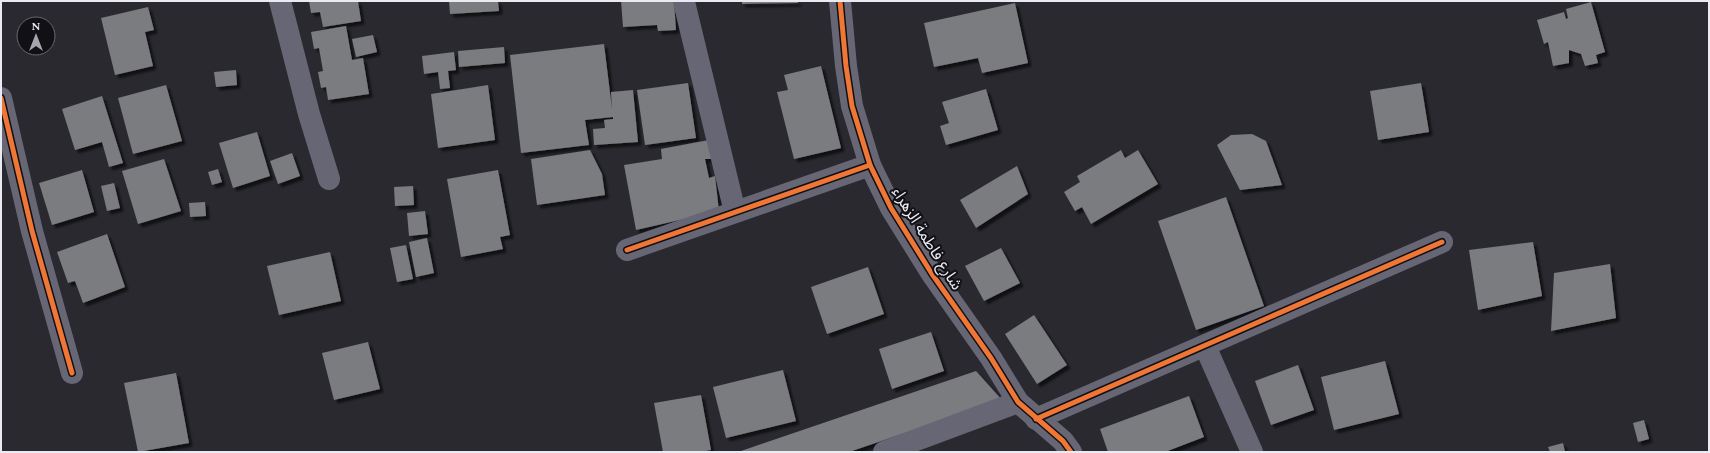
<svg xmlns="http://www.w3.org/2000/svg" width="1710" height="453" font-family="Spectral,'Noto Sans Arabic',serif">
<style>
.building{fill:#7a7b80;filter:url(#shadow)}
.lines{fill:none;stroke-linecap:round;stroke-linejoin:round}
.minor{stroke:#666675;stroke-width:22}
.cycleway-casing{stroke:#101015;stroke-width:8}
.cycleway{stroke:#f07635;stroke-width:5}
.labels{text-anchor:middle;stroke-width:4;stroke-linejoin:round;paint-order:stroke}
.street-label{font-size:16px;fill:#eaeaf2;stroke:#101015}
</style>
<defs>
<filter id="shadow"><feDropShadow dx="3.5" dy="3.5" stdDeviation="1" flood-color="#0009"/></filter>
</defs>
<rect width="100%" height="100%" fill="#29292f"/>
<!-- building -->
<g class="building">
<path d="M309,1H358L361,21L323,27L320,12L311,13Z"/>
<path d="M449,1H498L499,11L450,14Z"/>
<path d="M621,1H674L676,30L658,31L657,25L623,27Z"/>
<path d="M742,1H798V3L742,4Z"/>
<path d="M1591,2L1605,52L1596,55L1598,63L1585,66L1581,54L1569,50V63L1553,66L1548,42L1544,44L1537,20L1564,12L1566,19L1568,18L1566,9Z"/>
<path d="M1015,3L1028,63L982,73L978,58L934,67L924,23Z"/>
<path d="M148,7L154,30L145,32L153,66L115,75L101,18Z"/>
<path d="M346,26L352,60L363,58L369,94L328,100L326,87L321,88L318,72L323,71L319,48L314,49L311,32Z"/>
<path d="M373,35L377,52L356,57L352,39Z"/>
<path d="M604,44L612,109L611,92L633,90L638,142L594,145L593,129L605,128L604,120L613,119V117L585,120L589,145L521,153L510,55Z"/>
<path d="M504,47L505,63L459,67L458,51Z"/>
<path d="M454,52L456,70L448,71L450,88L440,89L438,72L424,74L422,56Z"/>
<path d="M821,66L841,148L794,159L777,92L788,90L784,75Z"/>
<path d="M236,70L237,85L216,87L214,72Z"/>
<path d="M688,83L696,138L645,145L637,90Z"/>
<path d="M1421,83L1429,132L1378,140L1370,91Z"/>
<path d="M166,85L182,141L133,154L118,98Z"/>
<path d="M488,85L495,140L438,148L431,94Z"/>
<path d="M986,89L998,130L946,145L940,126L949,123L942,102Z"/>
<path d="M102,96L123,163L109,167L102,142L75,150L62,109Z"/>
<path d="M257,132L270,176L233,188L219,143Z"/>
<path d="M1252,134L1266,141L1282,185L1240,190L1217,145L1231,135Z"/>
<path d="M709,140L713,159H705L709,178L715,176L719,211L636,230L624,165L662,159L661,149Z"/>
<path d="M590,150L602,174L605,195L537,205L531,159Z"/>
<path d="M1121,150L1125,158L1138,150L1158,184L1091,224L1082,207L1075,211L1064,192L1080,182L1077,176Z"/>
<path d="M292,153L300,176L278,184L270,161Z"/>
<path d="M164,159L181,211L138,224L122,171Z"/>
<path d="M1017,166L1028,194L976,228L960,200Z"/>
<path d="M218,169L222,182L212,185L208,172Z"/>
<path d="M82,170L94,212L52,225L39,183Z"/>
<path d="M498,170L510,235L500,237L503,249L461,257L447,179Z"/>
<path d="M114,183L120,208L107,211L101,186Z"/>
<path d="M413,186L414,205L395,206L394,187Z"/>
<path d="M1226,197L1264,306L1196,330L1158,221Z"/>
<path d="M205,202L206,216L190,217L189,203Z"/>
<path d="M425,211L428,234L409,236L407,213Z"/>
<path d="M107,234L125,287L83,303L75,281L68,283L57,252Z"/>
<path d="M427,238L434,273L416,277L409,242Z"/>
<path d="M1533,242L1542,296L1478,310L1469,250Z"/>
<path d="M406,245L413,279L397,282L390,248Z"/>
<path d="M1001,248L1020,283L984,301L965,266Z"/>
<path d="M330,252L341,301L279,315L267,266Z"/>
<path d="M1610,264L1616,318L1551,331L1554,273Z"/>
<path d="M868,267L884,314L827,334L811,287Z"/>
<path d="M1034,315L1067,365L1037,384L1005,334Z"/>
<path d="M931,332L944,371L892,389L879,349Z"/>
<path d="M368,342L380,389L334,400L322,353Z"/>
<path d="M1385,361L1399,414L1334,430L1321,377Z"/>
<path d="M1298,365L1314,410L1271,425L1255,381Z"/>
<path d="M783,370L796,421L726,438L713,387Z"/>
<path d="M976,371L1002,400L849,452H738Z"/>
<path d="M176,373L189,443L138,452L124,383Z"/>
<path d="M701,395L711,450L700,452H663L654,403Z"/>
<path d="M1189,396L1204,437L1165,452H1108L1100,429Z"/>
<path d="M1644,420L1649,439L1638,442L1633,423Z"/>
<path d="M1563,443L1565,452H1550L1548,447Z"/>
</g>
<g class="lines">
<!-- minor -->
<g class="minor">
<path d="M280,1L309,114L329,179"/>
<path d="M840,1L846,66L852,106L870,165L891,208L932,274L991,358L1018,402L1063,441L1071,452"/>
<path d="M684,2L735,212"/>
<path d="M1,98L32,231L72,373"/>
<path d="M627,250L870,165"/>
<path d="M1205,346L1252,452"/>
<path d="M1036,419L1442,242"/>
<path d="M884,452L1018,402"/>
</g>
<defs>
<g id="cycleway">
<path d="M840,1L846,66L852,106L870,165L891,208L932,274L991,358L1018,402L1063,441L1071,452"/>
<path d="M1,98L32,231L72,373"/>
<path d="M627,250L870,165"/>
<path d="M1036,419L1442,242"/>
</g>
</defs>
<!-- cycleway casing -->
<use href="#cycleway" class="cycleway-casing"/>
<!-- cycleway -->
<use href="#cycleway" class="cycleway"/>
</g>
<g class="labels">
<!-- street labels -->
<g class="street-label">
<text transform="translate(928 238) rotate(58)" y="6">شارع فاطمة الزهراء</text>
</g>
</g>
<!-- border -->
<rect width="1710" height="453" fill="none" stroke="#eaeaf2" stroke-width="4"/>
<!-- north arrow -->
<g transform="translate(36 36)"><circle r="19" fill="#101015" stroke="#67676d"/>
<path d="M0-3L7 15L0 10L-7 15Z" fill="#a6a6ae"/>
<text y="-6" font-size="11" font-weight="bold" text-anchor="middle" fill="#eaeaf2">N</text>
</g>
</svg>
